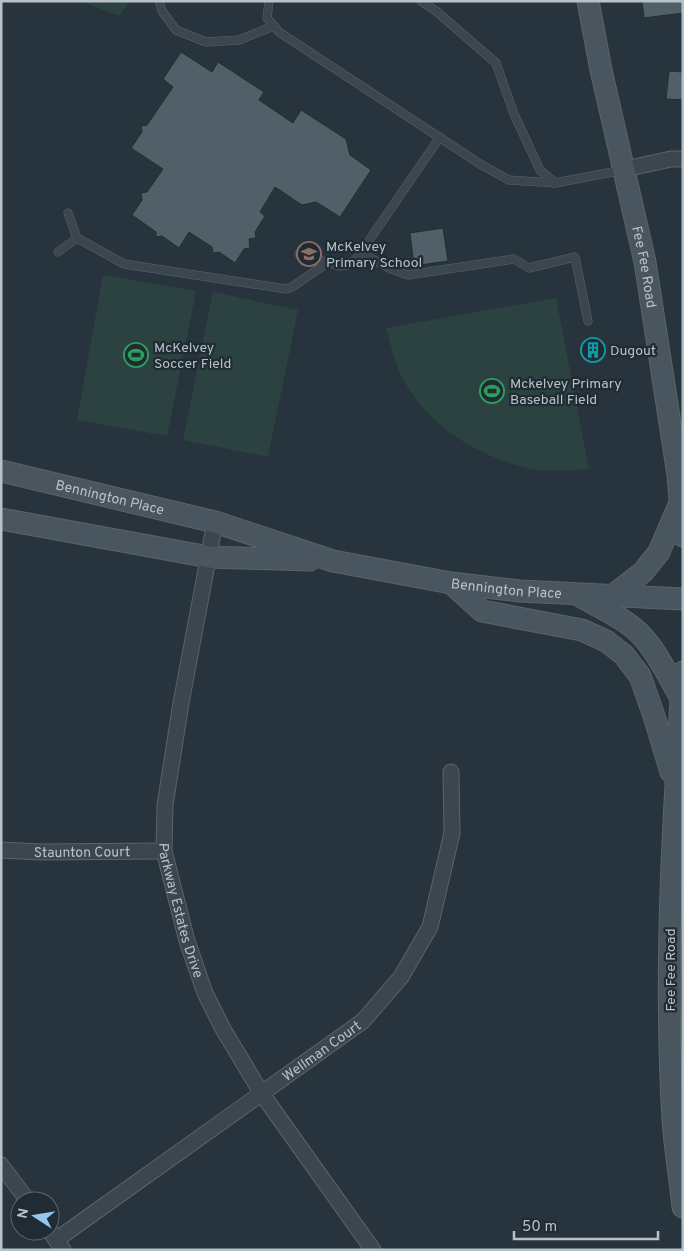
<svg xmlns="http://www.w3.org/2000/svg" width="684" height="1251" font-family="Overpass,sans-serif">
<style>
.green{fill:#2c4240}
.building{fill:#505f68;stroke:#222d35}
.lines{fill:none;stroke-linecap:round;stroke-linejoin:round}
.lane-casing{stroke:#59646b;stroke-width:9}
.street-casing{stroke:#59646b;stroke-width:17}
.secondary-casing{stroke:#59646b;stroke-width:23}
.lane{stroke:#3b464e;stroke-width:8}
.street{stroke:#3b464e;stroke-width:15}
.secondary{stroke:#495660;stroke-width:21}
.labels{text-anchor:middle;stroke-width:4.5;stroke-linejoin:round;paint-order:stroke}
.poi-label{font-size:14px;fill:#b7c1c8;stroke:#202b33;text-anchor:start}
.street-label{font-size:14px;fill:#b7c1c8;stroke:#202b33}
</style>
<rect width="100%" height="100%" fill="#27343d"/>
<!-- green -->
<g class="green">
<path d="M81,1H130L119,16Z"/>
<path d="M103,275L196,291L167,436L77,420Z"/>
<path d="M213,292L298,310L268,457L183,440Z"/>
<path d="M556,298L589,469C572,470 555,472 539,470C486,462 428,427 403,379C395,364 391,344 386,328Z"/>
</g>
<!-- building -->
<g class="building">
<path d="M642,1H683V13L644,18Z"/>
<path d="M181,52L212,72L218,62L264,92L259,100L293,123L301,110L346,139L350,155L371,170L340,217L316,202L302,205L275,187L260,212L265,216L255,232L256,238L249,239L250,248L244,249L235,263L219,252L213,253L212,247L189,232L179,248L162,236L156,237V232L132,215L142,200L141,193L147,192L163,169L131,148L142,132L141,126L147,125L173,87L163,79Z"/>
<path d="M669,71L683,72V100L666,99Z"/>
<path d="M443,228L448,261L414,266L410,233Z"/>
</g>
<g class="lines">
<defs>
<g id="lane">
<path d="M159,1L162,11L176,30L206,42L239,40L274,26"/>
<path d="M269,1L267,18L279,32L480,164L509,180L555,183L623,170"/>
<path d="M421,1L436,11L496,63L514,114L540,170L555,183"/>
<path d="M68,213L77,238L124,264L286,289L292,287L327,263"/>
<path d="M58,252L77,238"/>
<path d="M361,253L391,269L408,275L514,259L529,268L575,257L588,321"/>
<path d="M299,254L339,266L348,265L357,258L440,137"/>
</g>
<g id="street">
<path d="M625,169L671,159H683"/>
<path id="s1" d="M215,522L181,703L165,805L164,851L187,941L205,993L223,1029L262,1094L373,1250"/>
<path id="s2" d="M1,850L40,852L164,851"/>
<path d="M1,1165L28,1201"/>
<path d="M50,1231L63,1250"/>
<path id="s3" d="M56,1240L363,1021L401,977L430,927L452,833L451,772"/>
</g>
<g id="secondary">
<path id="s4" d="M588,1L601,70L645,262L678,475L683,536"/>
<path id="s5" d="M1,471L215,522L333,561L451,583L520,591L683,599"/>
<path d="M1,519L209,557L310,560"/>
<path d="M451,583L482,611L582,630L606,641L624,655L640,676L654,716L671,772"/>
<path d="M580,596C601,608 626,619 642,636C658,653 669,678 681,698"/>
<path d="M612,596L643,572L659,552L679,505"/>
<path d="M683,672C673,821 664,971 673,1120C675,1149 680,1178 683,1207"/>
</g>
</defs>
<!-- lane casing -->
<use href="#lane" class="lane-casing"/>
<!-- street casing -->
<use href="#street" class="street-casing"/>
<!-- secondary casing -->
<use href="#secondary" class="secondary-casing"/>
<!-- lane -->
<use href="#lane" class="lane"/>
<!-- street -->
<use href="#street" class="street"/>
<!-- secondary -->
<use href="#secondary" class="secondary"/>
</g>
<!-- icons -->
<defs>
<symbol id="school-ring" viewBox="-11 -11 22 22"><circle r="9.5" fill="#202b33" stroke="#8d6e63" stroke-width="1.5"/><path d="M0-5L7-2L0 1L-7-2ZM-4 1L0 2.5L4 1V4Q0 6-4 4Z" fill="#8d6e63"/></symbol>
<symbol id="building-ring" viewBox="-11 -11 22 22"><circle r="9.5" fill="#202b33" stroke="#0f9aa8" stroke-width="1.5"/><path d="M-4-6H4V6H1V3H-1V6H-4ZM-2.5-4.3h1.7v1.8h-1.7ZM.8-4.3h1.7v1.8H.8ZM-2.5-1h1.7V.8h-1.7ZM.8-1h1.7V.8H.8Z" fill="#0f9aa8"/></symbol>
<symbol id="stadium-ring" viewBox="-11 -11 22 22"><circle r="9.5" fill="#202b33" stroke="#2e9e5b" stroke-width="1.5"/><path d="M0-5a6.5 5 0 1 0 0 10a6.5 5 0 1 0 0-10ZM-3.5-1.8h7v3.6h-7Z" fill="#2e9e5b"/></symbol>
</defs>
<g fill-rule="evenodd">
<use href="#school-ring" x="295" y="240" width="28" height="28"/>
<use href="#building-ring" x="579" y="336" width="28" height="28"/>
<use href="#stadium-ring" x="122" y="341" width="28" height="28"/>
<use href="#stadium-ring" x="478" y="377" width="28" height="28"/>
</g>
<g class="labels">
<!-- poi labels -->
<g class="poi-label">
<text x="326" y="251">McKelvey<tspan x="326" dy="16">Primary School</tspan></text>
<text x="154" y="352">McKelvey<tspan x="154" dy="16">Soccer Field</tspan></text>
<text x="610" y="355">Dugout</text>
<text x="510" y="388">Mckelvey Primary<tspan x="510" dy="16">Baseball Field</tspan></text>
</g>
<!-- street labels -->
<g class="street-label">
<text dy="5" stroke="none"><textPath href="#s4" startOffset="272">Fee Fee Road</textPath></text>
<text dy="5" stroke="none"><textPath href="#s5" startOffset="112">Bennington Place</textPath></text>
<text dy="5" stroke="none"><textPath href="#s5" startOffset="520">Bennington Place</textPath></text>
<text dy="5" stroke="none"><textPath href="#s2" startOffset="81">Staunton Court</textPath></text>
<text dy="5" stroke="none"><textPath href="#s1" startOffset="395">Parkway Estates Drive</textPath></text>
<text transform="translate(670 970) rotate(-90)" y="5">Fee Fee Road</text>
<text dy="5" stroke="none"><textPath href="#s3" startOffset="326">Wellman Court</textPath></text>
</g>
</g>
<!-- border -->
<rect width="684" height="1251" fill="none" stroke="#b7c1c8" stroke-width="5"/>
<!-- north arrow -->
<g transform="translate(35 1216) rotate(282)"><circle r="24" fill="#202b33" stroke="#5c676f"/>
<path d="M0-4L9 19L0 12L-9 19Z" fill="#95c6f0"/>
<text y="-8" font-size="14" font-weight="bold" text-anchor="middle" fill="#b7c1c8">N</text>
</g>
<!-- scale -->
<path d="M514 1231v8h144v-8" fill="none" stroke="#b7c1c8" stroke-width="2.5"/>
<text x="522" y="1231" font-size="15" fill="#b7c1c8" stroke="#202b33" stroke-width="4" paint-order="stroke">50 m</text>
</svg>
